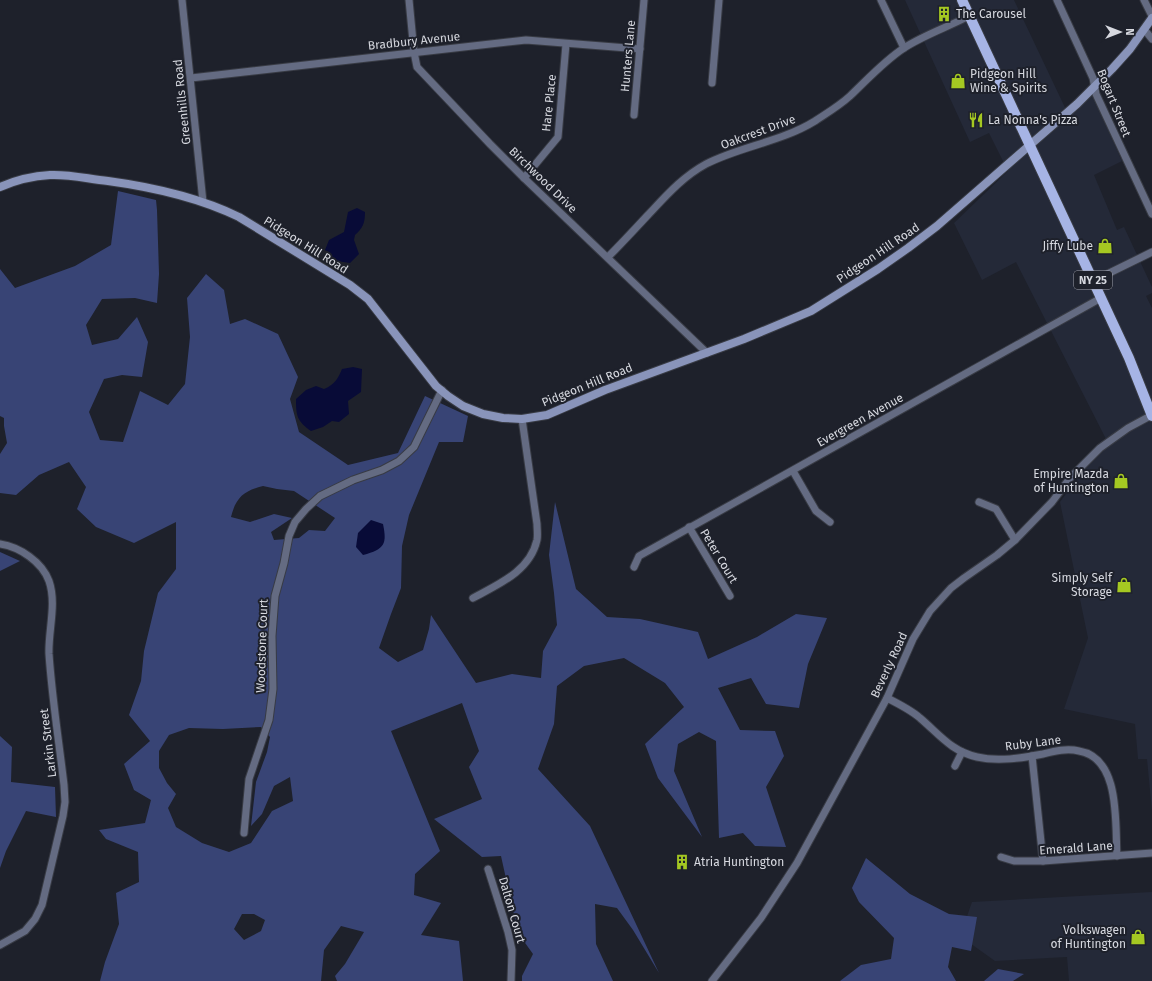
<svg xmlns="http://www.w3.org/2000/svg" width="1152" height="981" font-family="'Fira Sans',sans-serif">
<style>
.built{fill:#242938}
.forest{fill:#384475;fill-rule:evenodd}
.water{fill:#080b37}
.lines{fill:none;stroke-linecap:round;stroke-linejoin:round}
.street-casing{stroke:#383b44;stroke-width:9}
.secondary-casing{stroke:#383b44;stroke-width:10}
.primary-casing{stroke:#383b44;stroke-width:12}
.street{stroke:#646b82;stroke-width:7}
.secondary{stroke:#8994ba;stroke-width:8}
.primary{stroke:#a6b4e5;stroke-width:10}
.labels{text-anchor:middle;stroke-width:4;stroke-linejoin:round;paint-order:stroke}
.shield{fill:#1e212b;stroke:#9fa1a9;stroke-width:1}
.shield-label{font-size:11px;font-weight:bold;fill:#d6d8df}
.poi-label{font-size:12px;fill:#d6d8df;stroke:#1e212b;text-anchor:start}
.street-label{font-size:12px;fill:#d6d8df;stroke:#1e212b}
</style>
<rect width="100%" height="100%" fill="#1e212b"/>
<!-- built -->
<g class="built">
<path d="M905,0H1014L1069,116L1092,94L1122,161L1094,175L1117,230L1124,227L1152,287V293L1146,296L1152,308V811L1147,759H1138L1135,724L1064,709L1088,638L1060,502L1106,439L1016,262L982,280L954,223L1008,171L989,133L970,142Z"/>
<path d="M1152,892V981H1069L1067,957L995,961L960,936L972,902Z"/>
</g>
<!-- forest -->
<g class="forest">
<path d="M118,191L156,200L157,210L159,274L157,303L135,298L102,299L86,325L92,345L118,339L137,317L148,342L142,377L122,375L104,379L89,412L100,440L123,442L140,391L168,405L185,384L190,337L187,298L206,274L224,290L230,324L245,319L278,334L298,377L290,399L299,432L348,465L398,453L425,396L468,416L463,442H439L409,515L402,546L401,588L391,614L379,648L398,662L423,650L429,629L431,615L476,683L512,674L541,678L543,651L557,625L554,593L549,555L555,502L576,589L607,617L640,619L698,632L708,659L757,637L796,614L827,618L808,664L799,708L766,704L751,678L718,688L740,730L775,731L784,756L766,787L786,847L755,846L743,833L719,838L716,741L699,732L678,744L674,771L702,837L658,778L645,744L684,707L665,683L624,658L584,666L557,686L554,724L538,769L590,826L659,973L633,930L617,908L595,904L596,944L613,981H522V976L533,954L518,933L501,856L482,857L434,819L482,799L469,767L479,751L462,703L391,731L440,851L415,874L414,895L441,903L421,935L459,941L463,981H337L335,976L345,964L364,932L341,926L324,950L321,981H100L105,962L119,924L116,893L139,882L138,852L106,839L99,830L145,823L151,800L134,790L124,764L150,741L129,715L141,681L144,651L158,593L176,569V522L134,543L96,527L77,509L86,487L69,462L39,475L16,495L0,493V454L7,443L4,426V418L0,416V269L15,288L75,266L111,245ZM263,486L277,489L294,491L335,518L325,531L309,530L299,538L274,540L271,532L292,518L274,514L250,522L231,517C236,497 244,491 263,486ZM261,727L270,737L267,752L256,782L251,826L262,814L274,786L290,777L293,801L272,811L251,843L229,852L202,843L176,827L168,808L176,794L167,783L159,768V751L169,735L189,728L223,729ZM242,914H254L265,920L261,931L244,940L234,929Z"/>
<path d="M0,552L20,561L0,571Z"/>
<path d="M0,736L12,747L11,782L55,787L56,817L26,811L6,851L0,868Z"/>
<path d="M866,858L910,894L949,914L977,917L971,951L952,947L948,967L956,981H840L861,965L891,959L894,938L859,902L852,888Z"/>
<path d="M998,969L1024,974L1013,981H984Z"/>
</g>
<!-- water -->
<g class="water">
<path d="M357,208L365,212C365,223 363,228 355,235L354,240L359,254L350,263L337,261L325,250L329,240L344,232L348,212Z"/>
<path d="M353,367L362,369L361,392L348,401L349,414L339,422L332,421L323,427L311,431C297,421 296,416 296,399L306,390L316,386L324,389C334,385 338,379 342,369Z"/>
<path d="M371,520L383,524C387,544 385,549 363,555L356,547L358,533Z"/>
</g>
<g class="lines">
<defs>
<g id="street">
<path d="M182,0L203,202"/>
<path d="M409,0L414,52L417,67L490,144L524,178L707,353"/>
<path d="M881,0L904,48"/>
<path d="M1057,0L1093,78L1096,94L1152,214"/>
<path d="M1144,0L1152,16"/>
<path d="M1144,29L1152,39"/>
<path d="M191,78L526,40L640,49"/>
<path d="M712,83L719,0"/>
<path d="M634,115L644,0"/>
<path d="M524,178L558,137L566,44"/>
<path d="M608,257C621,244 634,230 647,216C665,197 682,177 706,164C741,146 781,142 815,121C827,113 839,106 850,96C867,80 884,61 904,48C924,35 948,27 969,16"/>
<path d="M1093,281L1152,252"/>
<path d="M793,471L816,511L830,522"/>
<path d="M979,502L996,509L1015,540"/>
<path d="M689,527L730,596"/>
<path d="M0,544C20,547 42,562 49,581C57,604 48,631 49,654C52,698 59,742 64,785L65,802L63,816L42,905L35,919L25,931L0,945"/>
<path d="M634,567L639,556L1101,298"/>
<path d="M473,598C499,584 530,571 537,540C538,535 537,529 537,524L522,419"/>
<path d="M887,698C899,704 911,710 920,718C940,735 951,751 977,757C998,762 1022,758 1043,754C1055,751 1067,748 1079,751C1121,758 1115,824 1117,856"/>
<path d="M1032,756L1043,861"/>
<path d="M955,766L962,752"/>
<path d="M244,833L249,779L269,720L273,689L272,636L275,596L284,563L289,536L295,522L306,509L320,496L353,480L382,470L399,461L414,447L442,390"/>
<path d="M1001,857L1014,861H1043L1152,853"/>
<path d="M488,869L508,932L512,950L511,981"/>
<path d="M712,981L761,918L797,863L887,698L913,639L930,611L951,588L964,578L997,555L1015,540L1052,502L1070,478L1100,448L1128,428L1152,415"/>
</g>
<path id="secondary" d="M0,187C16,180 33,176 50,175C70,174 88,179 108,181C152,187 198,197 239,217L350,285L368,299L436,386L448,396L463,406L483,414L503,418L522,419L547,415L605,390L744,339L811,311L878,269L908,248L937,226L1077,104L1112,69L1130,49L1152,18"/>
<path id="primary" d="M962,0L1129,358L1152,416"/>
</defs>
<!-- street casing -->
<use href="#street" class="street-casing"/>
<!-- secondary casing -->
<use href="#secondary" class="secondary-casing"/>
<!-- primary casing -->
<use href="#primary" class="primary-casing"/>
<!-- street -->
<use href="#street" class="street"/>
<!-- secondary -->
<use href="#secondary" class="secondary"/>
<!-- primary -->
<use href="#primary" class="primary"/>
</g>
<!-- icons -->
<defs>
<symbol id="building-bare" viewBox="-9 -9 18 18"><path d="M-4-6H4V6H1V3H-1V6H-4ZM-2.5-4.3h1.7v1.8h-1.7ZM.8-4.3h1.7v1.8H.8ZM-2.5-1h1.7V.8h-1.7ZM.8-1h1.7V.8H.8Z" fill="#a5c822" stroke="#1e212b" stroke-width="2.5" paint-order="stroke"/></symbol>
<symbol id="shop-bare" viewBox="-9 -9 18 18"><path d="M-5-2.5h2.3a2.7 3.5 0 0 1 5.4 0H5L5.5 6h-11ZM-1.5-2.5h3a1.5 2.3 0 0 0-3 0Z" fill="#a5c822" stroke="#1e212b" stroke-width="2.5" paint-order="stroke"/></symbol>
<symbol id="restaurant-bare" viewBox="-9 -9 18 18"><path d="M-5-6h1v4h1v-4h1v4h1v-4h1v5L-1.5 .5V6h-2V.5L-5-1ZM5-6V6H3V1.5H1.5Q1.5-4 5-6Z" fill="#a5c822" stroke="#1e212b" stroke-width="2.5" paint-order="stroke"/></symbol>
</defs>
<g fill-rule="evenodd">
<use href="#building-bare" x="933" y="3" width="22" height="22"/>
<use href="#shop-bare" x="947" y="70" width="22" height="22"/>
<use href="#restaurant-bare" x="965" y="109" width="22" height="22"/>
<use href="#shop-bare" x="1094" y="235" width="22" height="22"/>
<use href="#shop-bare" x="1110" y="470" width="22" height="22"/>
<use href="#shop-bare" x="1113" y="574" width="22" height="22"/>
<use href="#building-bare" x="671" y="851" width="22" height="22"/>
<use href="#shop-bare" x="1127" y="926" width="22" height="22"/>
</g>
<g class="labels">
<!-- shield labels -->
<rect class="shield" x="1074" y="271" width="38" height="18" rx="3"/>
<g class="shield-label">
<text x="1093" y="284">NY 25</text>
</g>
<!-- poi labels -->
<g class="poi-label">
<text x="956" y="18">The Carousel</text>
<text x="970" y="78">Pidgeon Hill<tspan x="970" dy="14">Wine &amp; Spirits</tspan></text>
<text x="988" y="124">La Nonna's Pizza</text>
<text x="1093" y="250" text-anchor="end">Jiffy Lube</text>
<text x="1109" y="478" text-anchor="end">Empire Mazda<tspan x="1109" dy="14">of Huntington</tspan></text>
<text x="1112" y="582" text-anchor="end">Simply Self<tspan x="1112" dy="14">Storage</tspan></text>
<text x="694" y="866">Atria Huntington</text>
<text x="1126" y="934" text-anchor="end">Volkswagen<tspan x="1126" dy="14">of Huntington</tspan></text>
</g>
<!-- street labels -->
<g class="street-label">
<text transform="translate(414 41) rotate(-6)" y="4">Bradbury Avenue</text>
<text transform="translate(628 56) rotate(-85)" y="4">Hunters Lane</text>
<text transform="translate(182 102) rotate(-96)" y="4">Greenhills Road</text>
<text transform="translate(549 103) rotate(-84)" y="4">Hare Place</text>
<text transform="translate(1114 103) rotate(68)" y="4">Bogart Street</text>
<text transform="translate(758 132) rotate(-20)" y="4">Oakcrest Drive</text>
<text transform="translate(543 180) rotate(44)" y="4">Birchwood Drive</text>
<text transform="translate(306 245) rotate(32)" y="4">Pidgeon Hill Road</text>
<text transform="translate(878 253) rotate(-34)" y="4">Pidgeon Hill Road</text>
<text transform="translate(587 385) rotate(-22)" y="4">Pidgeon Hill Road</text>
<text transform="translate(860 420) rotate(-29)" y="4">Evergreen Avenue</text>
<text transform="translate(719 556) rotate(59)" y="4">Peter Court</text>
<text transform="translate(262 646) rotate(-88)" y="4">Woodstone Court</text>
<text transform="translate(889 665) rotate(-65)" y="4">Beverly Road</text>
<text transform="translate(48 743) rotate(-97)" y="4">Larkin Street</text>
<text transform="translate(1033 743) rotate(-7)" y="4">Ruby Lane</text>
<text transform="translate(1076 848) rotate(-4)" y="4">Emerald Lane</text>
<text transform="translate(512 910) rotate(74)" y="4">Dalton Court</text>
</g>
</g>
<!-- north arrow -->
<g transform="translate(1120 32) rotate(90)" stroke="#1e212b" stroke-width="3" paint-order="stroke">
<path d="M0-3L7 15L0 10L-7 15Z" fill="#d6d8df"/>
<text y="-6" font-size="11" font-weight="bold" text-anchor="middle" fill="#d6d8df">N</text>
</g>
</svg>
